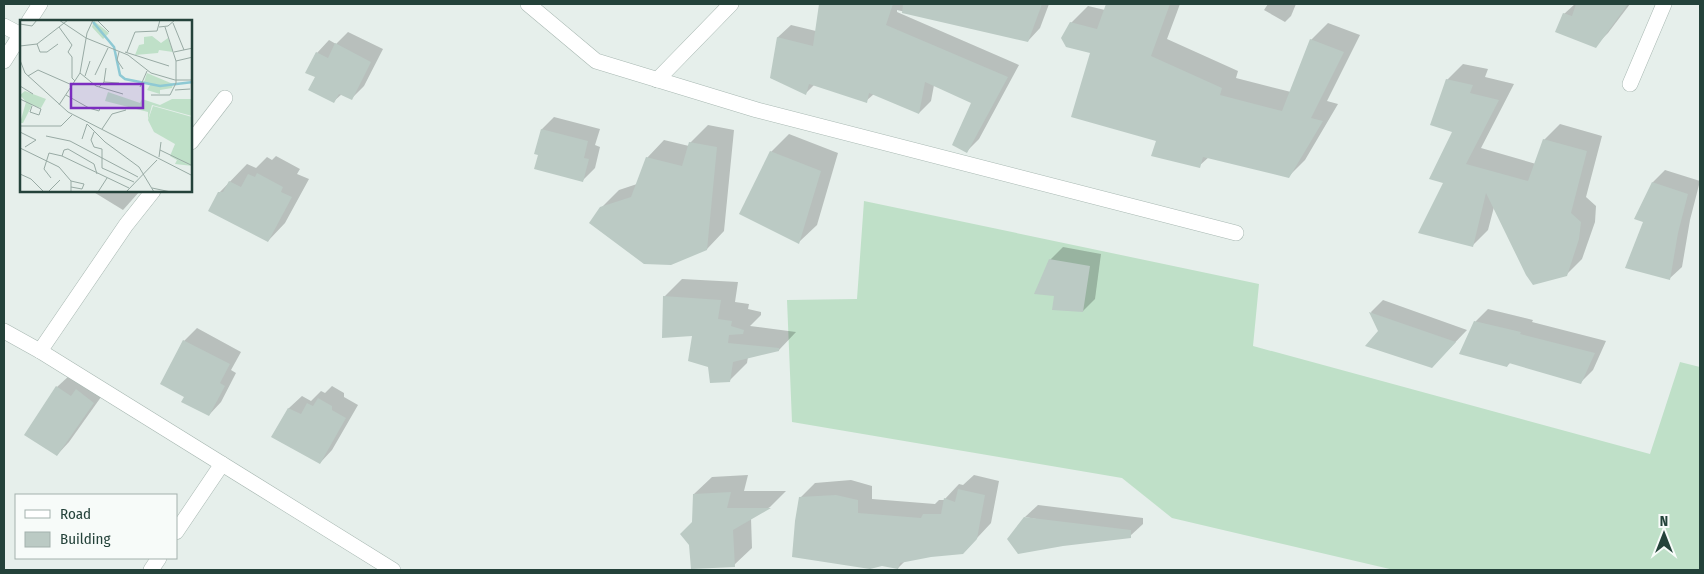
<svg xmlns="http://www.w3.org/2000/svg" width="1704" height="574" font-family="'Fira Sans Condensed',sans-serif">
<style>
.grass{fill:#bfe0c8}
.shadow{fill:#0003}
.building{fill:#bbcac4}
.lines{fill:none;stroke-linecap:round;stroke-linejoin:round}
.minor-casing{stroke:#a8b8b2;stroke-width:16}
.minor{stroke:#fff;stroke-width:15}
.inset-river{fill:none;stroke:#8ec9d4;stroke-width:2.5}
.inset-road{fill:none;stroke:#98aaa4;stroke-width:1}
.view{fill:#7b2cbf;fill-opacity:0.15;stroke:#7b2cbf;stroke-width:2.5}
.inset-edge{fill:none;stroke:#24423a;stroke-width:2.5}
</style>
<rect width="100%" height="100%" fill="#e6efeb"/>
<!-- grass -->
<path class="grass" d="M864,201L1259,284L1253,346L1650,454L1680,362L1700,367V570H1394L1172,518L1122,478L792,422L787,300L857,299Z"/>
<!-- shadow -->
<g class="shadow">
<path d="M820,4H1049L1040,28L1028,41L897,10V12L1019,65L979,139L967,151L973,102L934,85L931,101L919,113L874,94L866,101L815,84L806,93L771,78L778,37L791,25L816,31Z"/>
<path d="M1107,4H1180L1167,39L1238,71L1236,78L1291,92L1311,40L1328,23L1360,35L1327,101L1338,104L1305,160L1289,176L1209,157L1199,166L1158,140L1091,52L1071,23L1088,6L1105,10Z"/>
<path d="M1268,4H1296L1291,16L1285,22L1264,10Z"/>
<path d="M1575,4H1630L1608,33L1595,46L1564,14Z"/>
<path d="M348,32L383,49L364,86L352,98L342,94L334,101L317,77V53L329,40L336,44Z"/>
<path d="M1463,64L1488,69L1485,77L1514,84L1481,148L1536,164L1544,140L1560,124L1602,136L1586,197L1596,206L1595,222L1582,259L1566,275L1494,207L1488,230L1473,245L1445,183L1454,131L1447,80Z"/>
<path d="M554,117L600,129L595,145L600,147L595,168L582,181L540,154L542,129Z"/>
<path d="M708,125L734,130L724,231L707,249L601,208L619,190L637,184L647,158L664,140L689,146L690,143Z"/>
<path d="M789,134L838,153L817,225L799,242L771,152Z"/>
<path d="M276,156L300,169L297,174L309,179L285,223L268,241L219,193L247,164L256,168L267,157L272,160Z"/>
<path d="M1665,170L1700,181L1690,220L1682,267L1669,279L1645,221L1653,182Z"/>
<path d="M92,191H140L123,210Z"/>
<path d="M1063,247L1101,254L1095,299L1083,311L1056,295L1050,260Z"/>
<path d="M682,279L738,282L735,302L749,304L748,309L761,312V315L750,326L796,332L779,350L748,357L747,363L729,381L710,366L693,335L664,297Z"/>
<path d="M1383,300L1467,330L1444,354L1380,332L1371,312Z"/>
<path d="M1488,309L1533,320L1532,322L1606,341L1593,370L1580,383L1511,362L1507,366L1461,353L1476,321Z"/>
<path d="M197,328L241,352L231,370L236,373L221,402L209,415L185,396L184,341Z"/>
<path d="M70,375L106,390L69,442L57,455V387Z"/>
<path d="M332,386L344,393V397L358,405L332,450L320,463L273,437L289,408L302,396L311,401L321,391L325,393Z"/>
<path d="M748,475L744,491H786L770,507L751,518L752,548L734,565L693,522L694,494L712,477Z"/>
<path d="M974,475L999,481L991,523L963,553L931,555L905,561L898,568L800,498L815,483L851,480L872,486V499L935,504L939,500H944L959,484L963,485Z"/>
<path d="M1038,505L1143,518V524L1130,536L1025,517Z"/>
</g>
<!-- building -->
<g class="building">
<path d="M819,4H893L886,25L1008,77L967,153L952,145L971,103L925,82L919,114L869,93L867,103L809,84L806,95L770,78L777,37L813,46Z"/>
<path d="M903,4H1042L1028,42L902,13Z"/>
<path d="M1106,4H1170L1151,56L1222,88L1220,95L1282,111L1310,39L1344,52L1311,118L1323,121L1289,178L1203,157L1200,168L1151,156L1156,141L1071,117L1090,53L1066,47L1061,38L1070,22L1097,29Z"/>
<path d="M1576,4H1628L1596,48L1555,32L1563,13L1572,16Z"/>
<path d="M335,43L371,62L352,100L339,94L334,103L308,90L315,77L305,73L316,52L328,58Z"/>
<path d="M1446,79L1473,85L1470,93L1499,100L1466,164L1528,181L1543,139L1587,151L1571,213L1581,222L1579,239L1567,276L1533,285L1526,275L1486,193L1473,247L1418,233L1443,183L1429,179L1452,132L1430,125Z"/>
<path d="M541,129L588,141L584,158L589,159L583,182L534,169L538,155L534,154Z"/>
<path d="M689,142L717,147L707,250L671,265L644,264L589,223L600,207L631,197L646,157L682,166Z"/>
<path d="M770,151L821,171L799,244L739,214Z"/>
<path d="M257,173L283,187L281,192L292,197L268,242L208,211L218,192H223L229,181L241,187L248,174L255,177Z"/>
<path d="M1652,182L1688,194L1678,233L1670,280L1625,268L1643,222L1634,219Z"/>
<path d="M1049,259L1090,266L1083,312L1052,310L1054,296L1034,294Z"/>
<path d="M663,296L721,300L718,319L732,321L731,326L744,330L743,334L729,335L728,343L779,348V351L733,362L730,382L710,383L708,367L688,361L692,336L662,338Z"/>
<path d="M1369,312L1456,342L1432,368L1365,346L1378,331Z"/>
<path d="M1474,321L1521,332L1520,334L1595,353L1581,384L1509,363L1507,367L1459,354Z"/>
<path d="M183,340L230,364L220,383L225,386L209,416L181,402L184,397L160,384Z"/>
<path d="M56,386L71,396L76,389L94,403L57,456L24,435Z"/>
<path d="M318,398L332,406V410L346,418L320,464L271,437L288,408L301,414L307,403L313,406Z"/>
<path d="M958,489L985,495L977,539L963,554L931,557L900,563L898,569L882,566L870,569L792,557L795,521L799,497L836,495L858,500V513L921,518L923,514H941L944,498L955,502Z"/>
<path d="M731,492L727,508H771L733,530L735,567L691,569L689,545L680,534L692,522L693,494Z"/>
<path d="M1024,517L1131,530V538L1063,546L1018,554L1007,539Z"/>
</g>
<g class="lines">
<defs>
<g id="minor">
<path d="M528,4L596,61L757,110L1236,233"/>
<path d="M29,21L40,4"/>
<path d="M4,26L21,35"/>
<path d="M4,61L21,34"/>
<path d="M657,80L731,4"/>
<path d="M1630,84L1664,4"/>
<path d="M191,142L225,98"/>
<path d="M4,331L40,351L393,570"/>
<path d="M40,351L126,225L153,191"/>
<path d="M176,532L222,464"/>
<path d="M151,570L159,558"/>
</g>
</defs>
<!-- minor casing -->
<use href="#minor" class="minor-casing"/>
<!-- minor -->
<use href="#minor" class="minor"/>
</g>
<!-- overview -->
<g transform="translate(20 20)">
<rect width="172" height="172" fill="#e6efeb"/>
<path d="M74,1L89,13L83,19L72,7ZM132,16L141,23L148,18L153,32L139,30L138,33L115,35L119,25L124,24V17ZM127,53L153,64L152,68L140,70V74L127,70L130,65L124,62ZM5,71L26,79L21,88L12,85L3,103H0L6,82L0,75ZM88,72L120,83L122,79L140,85L152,79H172V96L132,85L128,100V92L85,81Z" fill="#bfe0c8"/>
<path d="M133,86L172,97L173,146L155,144L157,140L150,136L155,124L134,112L128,100Z" fill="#bfe0c8"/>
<path class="inset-river" d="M73,2L94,27L100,55L105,59L140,66L173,62"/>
<path class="inset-road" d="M39,0L66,18L108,35L131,53L155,60H173M77,0L89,12M153,3L164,30M0,4L12,6L17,0M39,7L52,25L48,32L52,37V58L55,61M139,7L148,6L155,0M17,24L20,32H27L38,24M0,26L17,24L48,0M99,32L97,40L103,49M105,32L149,46M107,32L115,12L137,11L140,0M154,32L173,28M0,40L5,53L48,92L173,156M156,41L173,37M60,53L76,66L103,74M75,55L88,28M8,56L18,50L52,65M65,56L70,41M84,62L99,63M0,66L13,74M79,67L84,62L86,48M120,67L127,51M155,70L170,69M46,75L69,88L79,91L80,88M131,75H150L156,63V41L145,7M0,79L21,89L19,95L10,92L12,86M39,85L60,53L67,13L73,0M67,104L85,122L119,147L134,172M0,106H41L52,95M82,109L92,94L106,90M0,112L16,120L5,127M74,112L71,120L74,127L82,129V148L114,162M26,116L50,121L118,157M62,119L67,104M0,128L39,147L51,161V172M140,130L173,146M42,136L44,130L48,129L74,144L77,154M139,137L141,122M0,154L11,159L24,172M31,158L24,149L29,133L42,136L109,168M51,161L64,164L62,169L51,167M132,168L151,172M28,172L40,160M78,172L87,158M106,172L137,140"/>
<path class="view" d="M51,64H123V88H51Z"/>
<rect width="172" height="172" class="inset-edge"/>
</g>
<!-- border -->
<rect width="1704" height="574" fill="none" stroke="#24423a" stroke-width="10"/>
<!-- legend -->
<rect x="15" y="494" width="162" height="65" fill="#f7fbf9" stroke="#a3b1ad"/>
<rect x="25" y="510" width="25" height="8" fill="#ffffff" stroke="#a3b1ad"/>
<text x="60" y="519" font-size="15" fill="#24423a">Road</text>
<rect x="25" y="532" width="25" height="15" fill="#bbcac4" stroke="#a3b1ad"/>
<text x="60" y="544" font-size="15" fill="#24423a">Building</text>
<!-- north arrow -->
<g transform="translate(1664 534)" stroke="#f7fbf9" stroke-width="4" paint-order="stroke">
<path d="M0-4L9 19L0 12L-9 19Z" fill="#24423a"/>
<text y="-8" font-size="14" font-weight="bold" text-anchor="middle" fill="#24423a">N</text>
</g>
</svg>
